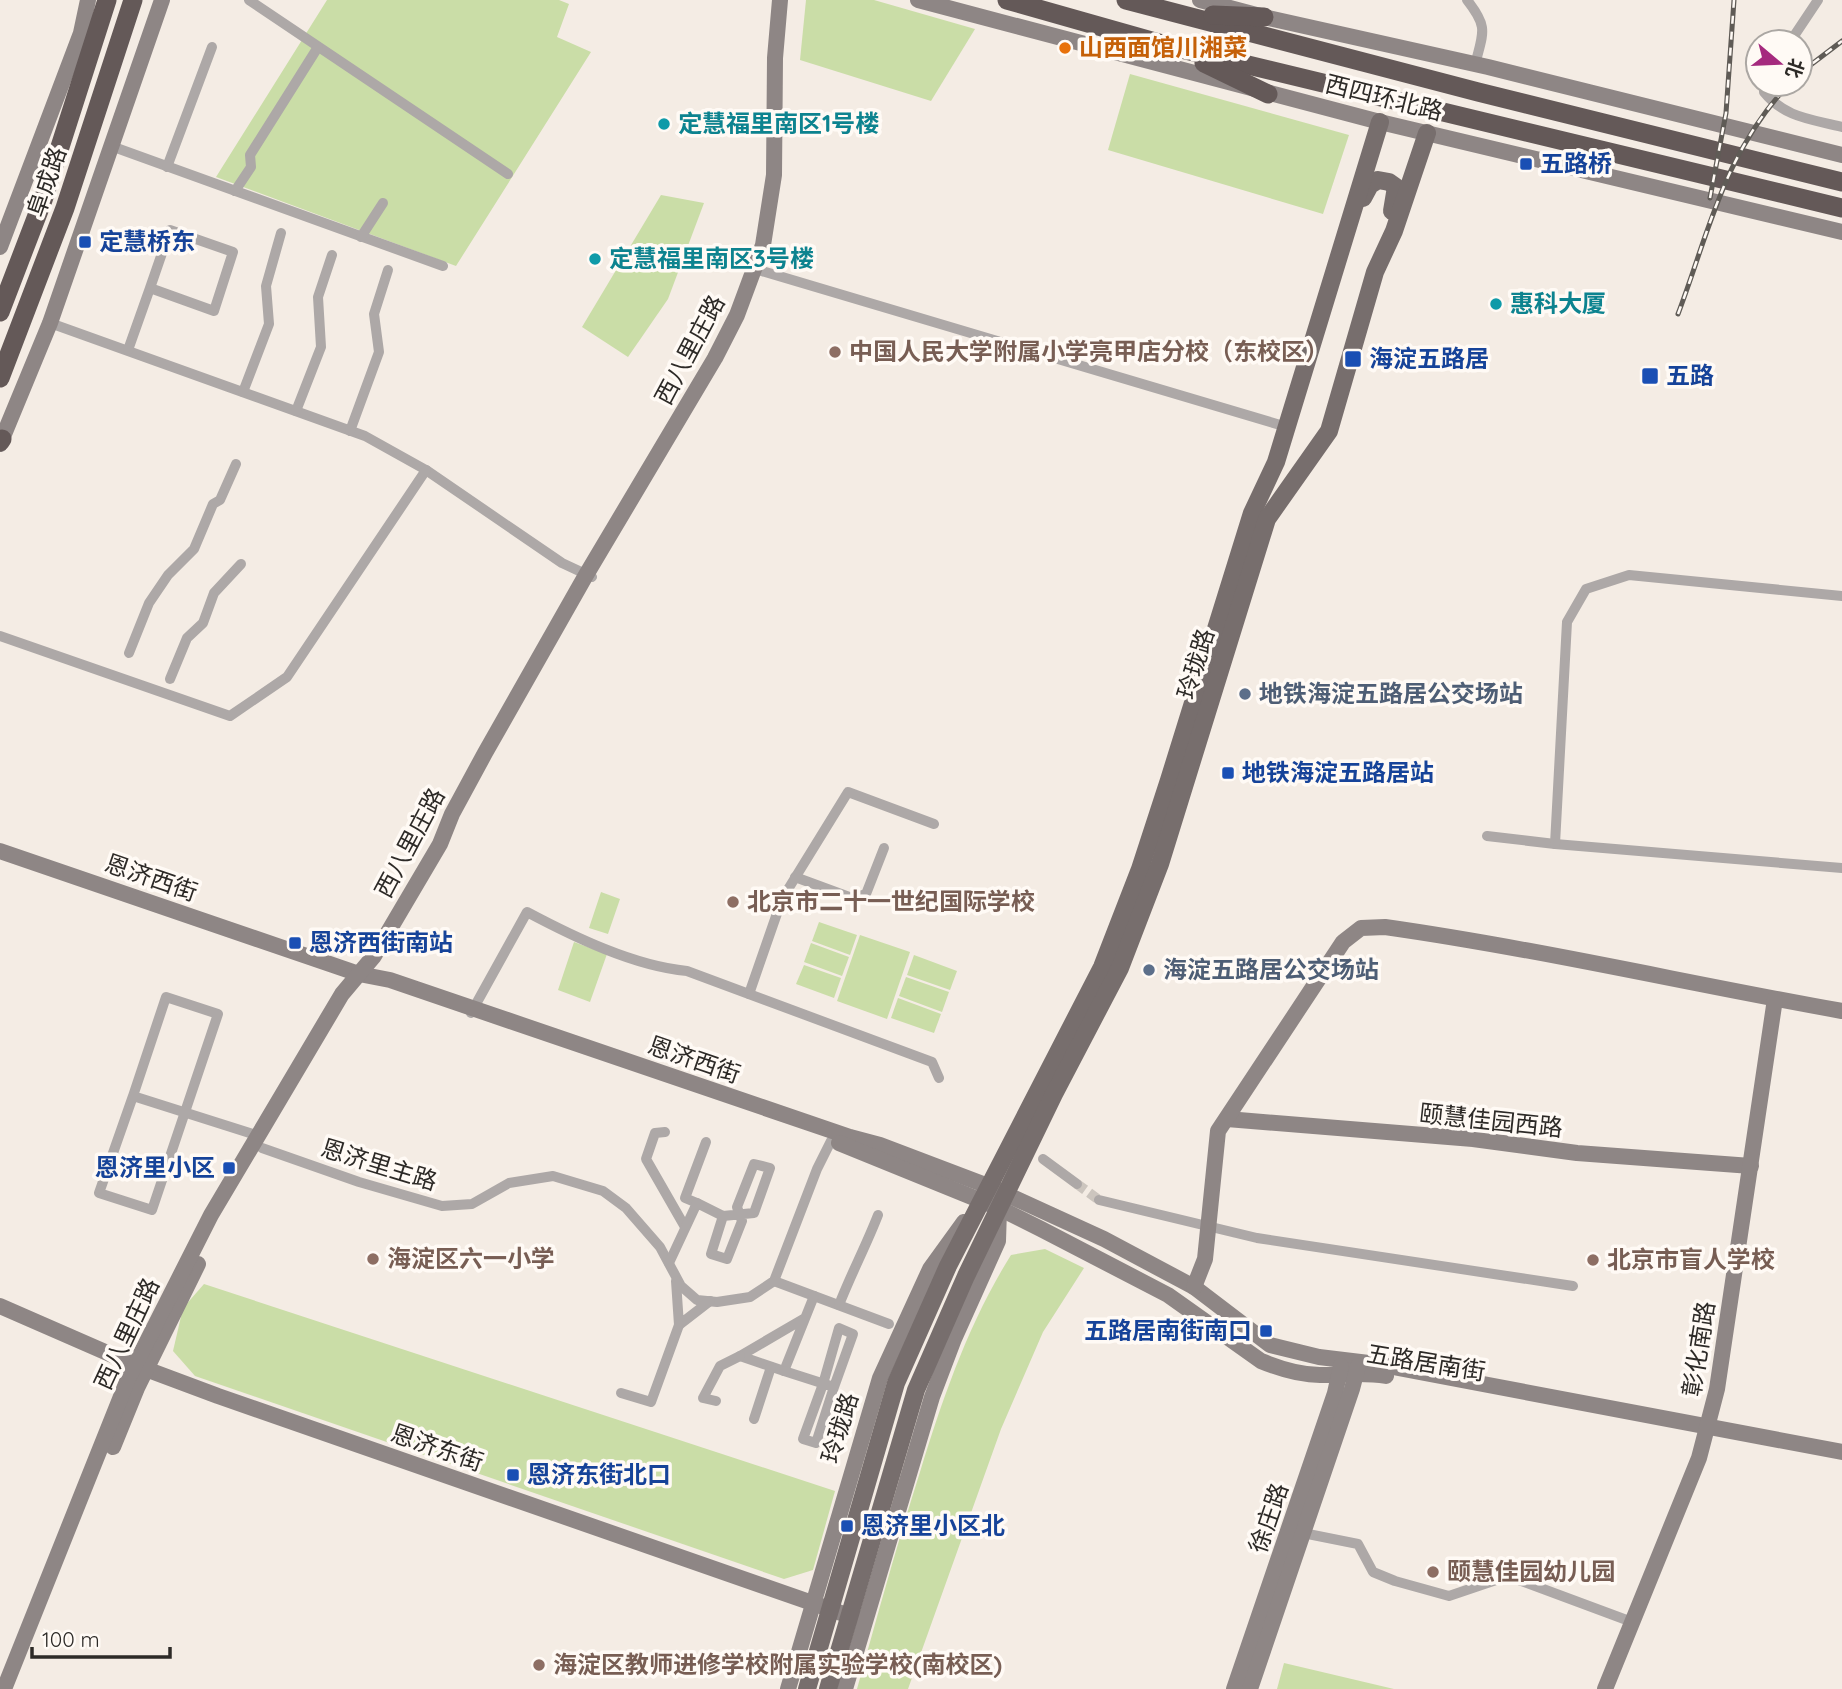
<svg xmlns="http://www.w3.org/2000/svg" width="1842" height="1689" font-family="Quicksand,'Noto Sans SC',sans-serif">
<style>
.green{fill:#cadda7}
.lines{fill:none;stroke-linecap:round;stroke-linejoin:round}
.street-tunnel{stroke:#ccc5be;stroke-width:10;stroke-dasharray:10 5;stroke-linecap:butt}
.street{stroke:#ada8a7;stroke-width:10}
.secondary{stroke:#8e8685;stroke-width:16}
.primary{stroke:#776e6d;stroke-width:18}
.highway{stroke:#645958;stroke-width:19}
.rail-casing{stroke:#5f5b56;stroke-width:5}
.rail{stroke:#fffaf5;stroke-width:2.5;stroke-dasharray:8;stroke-linecap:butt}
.food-dot{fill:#e8710a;stroke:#fffaf5;stroke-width:2.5}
.culture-dot{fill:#0f9aa8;stroke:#fffaf5;stroke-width:2.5}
.transit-dot{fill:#1a4fb4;stroke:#fffaf5;stroke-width:2.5}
.education-dot{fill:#8d6e63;stroke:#fffaf5;stroke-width:2.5}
.service-dot{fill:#5c6f8a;stroke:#fffaf5;stroke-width:2.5}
.labels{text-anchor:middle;stroke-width:7;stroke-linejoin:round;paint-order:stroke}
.food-label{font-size:24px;font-weight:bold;fill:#c56008;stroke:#fffaf5;text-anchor:start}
.street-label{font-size:24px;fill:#2d2a27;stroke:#fffaf5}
.culture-label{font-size:24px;font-weight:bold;fill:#0d838f;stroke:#fffaf5;text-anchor:start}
.transit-label{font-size:24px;font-weight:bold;fill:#164399;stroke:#fffaf5;text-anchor:start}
.education-label{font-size:24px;font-weight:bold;fill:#785e54;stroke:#fffaf5;text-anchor:start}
.service-label{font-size:24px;font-weight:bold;fill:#4e5e75;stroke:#fffaf5;text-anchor:start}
</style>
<rect width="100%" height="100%" fill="#f4ece4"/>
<!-- green -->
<g class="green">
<path d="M327,0H559L569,4L557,37L591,52L456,266L216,177Z"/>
<path d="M806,0H874L975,29L931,101L800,60Z"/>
<path d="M1130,74L1349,135L1323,214L1108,150Z"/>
<path d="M661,195L704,203L668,299L628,357L582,327Z"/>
<path d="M601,892L620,899L608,934L589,928Z"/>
<path d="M819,922L857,935L850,955L812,941Z"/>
<path d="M860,935L910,952L887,1019L837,1001Z"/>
<path d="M574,942L607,954L590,1002L558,990Z"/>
<path d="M811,943L849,957L842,976L804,962Z"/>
<path d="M914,955L957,971L950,990L907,975Z"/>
<path d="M804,965L841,978L834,998L796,984Z"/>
<path d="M906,977L949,992L942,1012L899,996Z"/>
<path d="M898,998L941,1014L934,1033L891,1018Z"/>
<path d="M1045,1249L1084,1268L1043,1332L1001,1429L908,1689H857C877,1617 897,1544 920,1472C943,1397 969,1322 1011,1255Z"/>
<path d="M204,1284L835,1491L813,1570L784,1579L195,1376L173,1351L183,1308Z"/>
<path d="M1284,1663L1394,1689H1277Z"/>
</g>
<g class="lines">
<!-- street-tunnel -->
<path class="street-tunnel" d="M1077,1184L1099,1200"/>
<!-- street -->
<g class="street">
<path d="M249,0L508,174"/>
<path d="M1467,0C1489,28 1483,32 1475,65"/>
<path d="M1790,42L1818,0"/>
<path d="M1764,84V92C1785,118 1811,119 1842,127"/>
<path d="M111,146L443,266"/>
<path d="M167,167L212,47"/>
<path d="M235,191L251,167L250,155L318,47"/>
<path d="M361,237L383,203"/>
<path d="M755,269L1287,427"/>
<path d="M50,323L365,436L426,470L562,563L592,577"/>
<path d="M128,350L150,288L214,311L233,252L170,230L150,288"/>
<path d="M243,392L269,324L266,286L281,233"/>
<path d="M296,411L321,347L318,297L332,255"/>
<path d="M350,431L379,352L374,314L388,270"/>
<path d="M0,636L230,716L287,677L426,470"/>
<path d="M129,653L149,603L168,575L194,549L213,504L220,500L236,464"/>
<path d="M170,679L187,638L203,623L214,593L241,564"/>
<path d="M1487,836L1555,844L1842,868"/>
<path d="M1555,844L1567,622L1586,589L1629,575L1842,596"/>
<path d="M795,877L852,898L866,894L884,848"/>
<path d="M749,994L782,899L848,792L934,824"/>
<path d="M471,1013L527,912C574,937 634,966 687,971L932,1062L939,1078"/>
<path d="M133,1096L166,997L218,1014L152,1210L99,1193L133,1096L259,1136"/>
<path d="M665,1132L655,1133L646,1159L685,1227"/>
<path d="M262,1148L359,1182L442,1206L472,1204L509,1183L553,1176L603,1191L626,1208L660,1247L681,1286L697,1300L717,1302L750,1297L774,1281L817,1169L831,1141"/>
<path d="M1043,1159L1077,1184"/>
<path d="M1099,1200L1257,1238L1573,1286"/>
<path d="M697,1203L685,1198L706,1142"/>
<path d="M669,1263L697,1203L723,1216L711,1254L727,1259L742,1221L737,1207L754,1164L770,1168L754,1213L723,1216"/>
<path d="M676,1281L679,1325L710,1301"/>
<path d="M774,1281L889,1324"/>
<path d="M839,1305C851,1274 866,1246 878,1215"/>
<path d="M805,1318L740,1356L784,1371L814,1296"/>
<path d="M784,1371L834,1387L816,1443L803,1439L823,1384L839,1328L853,1334L834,1387"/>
<path d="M621,1393L651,1402L679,1325"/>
<path d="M716,1401L703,1398L720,1366L740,1356"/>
<path d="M754,1419L771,1367"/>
<path d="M1303,1533L1358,1544L1373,1572L1395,1581L1449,1596L1508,1576L1632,1622"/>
</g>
<!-- secondary -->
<g class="secondary">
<path d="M918,0L1380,122L1842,232"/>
<path d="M1200,0L1264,17L1488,67L1842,155"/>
<path d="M0,247L81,33L88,0"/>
<path d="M0,444L50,323L162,0"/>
<path d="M0,851L359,974L390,980L850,1137L880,1145L988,1186L1104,1239L1194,1287L1270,1345L1319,1357L1377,1364L1842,1452"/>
<path d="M1227,1119L1473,1139L1577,1153L1751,1166"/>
<path d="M839,1143L999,1208L1041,1229L1168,1295L1261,1361C1278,1368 1301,1375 1320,1375C1342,1375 1364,1372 1386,1376"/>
<path d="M1194,1287L1205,1259L1218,1131L1343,942L1361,928L1385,927C1539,949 1690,984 1842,1011"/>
<path d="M0,1306L135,1365L218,1396L864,1621"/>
<path d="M113,1447L137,1388L198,1264"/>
<path d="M4,1689L128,1379L211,1215L342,994L374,956L440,844L452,814L485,753L586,575L715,358L737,315L763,245L774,175L775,58L780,0"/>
<path d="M788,1689L880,1378L930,1269L964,1222"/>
<path d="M845,1689L932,1397L954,1339L998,1241L999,1210"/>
<path d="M1234,1689L1335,1393L1341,1366"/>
<path d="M1250,1689L1352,1389L1358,1366"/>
<path d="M1605,1689L1699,1458L1717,1389L1775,999"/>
</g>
<!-- primary -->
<g class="primary">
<path d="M1363,198L1370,185L1378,180L1389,182L1396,187L1392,211"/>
<path d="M807,1689L896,1383L948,1266L1102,967L1140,869L1169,780L1252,513L1276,462L1380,122"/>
<path d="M828,1689L916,1390L966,1276L1054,1094L1120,968L1160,864L1267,519L1329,431L1375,272L1394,231L1427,133"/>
</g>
<!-- highway -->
<g class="highway">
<path d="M1007,0L1169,46L1842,208"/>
<path d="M1126,0L1478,92L1842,182"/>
<path d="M1213,15L1264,17"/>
<path d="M1204,63L1268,94"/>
<path d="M0,312L43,200L107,0"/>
<path d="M0,378L65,208L133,0"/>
<path d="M0,442L2,439"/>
</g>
<defs>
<g id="rail">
<path d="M1800,73L1842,41"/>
<path d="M1710,198L1726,113L1734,0"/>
<path d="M1678,314C1710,229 1724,153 1789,84"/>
</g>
</defs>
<!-- rail casing -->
<use href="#rail" class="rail-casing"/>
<!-- rail -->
<use href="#rail" class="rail"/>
</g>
<!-- markers -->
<circle class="food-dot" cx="1065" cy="48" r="7"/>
<g class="culture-dot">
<circle cx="664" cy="124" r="7"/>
<circle cx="595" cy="259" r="7"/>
<circle cx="1496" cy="304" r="7"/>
</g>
<g class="transit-dot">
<rect x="1519" y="157" width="14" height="14" rx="3.5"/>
<rect x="78" y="235" width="14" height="14" rx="3.5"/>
<rect x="1344" y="350" width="18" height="18" rx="3.5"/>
<rect x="1641" y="367" width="18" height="18" rx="3.5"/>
<rect x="1221" y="766" width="14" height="14" rx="3.5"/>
<rect x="288" y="936" width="14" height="14" rx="3.5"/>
<rect x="222" y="1161" width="14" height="14" rx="3.5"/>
<rect x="1259" y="1324" width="14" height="14" rx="3.5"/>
<rect x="506" y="1468" width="14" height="14" rx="3.5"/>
<rect x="840" y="1519" width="14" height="14" rx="3.5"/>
</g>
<g class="education-dot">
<circle cx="835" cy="352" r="7"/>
<circle cx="733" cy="902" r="7"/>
<circle cx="373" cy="1259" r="7"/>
<circle cx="1593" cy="1260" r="7"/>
<circle cx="1433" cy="1572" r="7"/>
<circle cx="539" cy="1665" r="7"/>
</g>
<g class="service-dot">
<circle cx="1245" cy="694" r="7"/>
<circle cx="1149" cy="970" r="7"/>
</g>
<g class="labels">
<!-- food labels -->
<g class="food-label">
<text x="1079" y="56">山西面馆川湘菜</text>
</g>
<!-- street labels -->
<g class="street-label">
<text transform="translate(1384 98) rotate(14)" y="8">西四环北路</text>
<text transform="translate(47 182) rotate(-71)" y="8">阜成路</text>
<text transform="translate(690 350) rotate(-62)" y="8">西八里庄路</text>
<text transform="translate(1196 664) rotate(-73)" y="8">玲珑路</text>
<text transform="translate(410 843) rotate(-62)" y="8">西八里庄路</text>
<text transform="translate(151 878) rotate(19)" y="8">恩济西街</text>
<text transform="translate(694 1060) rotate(19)" y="8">恩济西街</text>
<text transform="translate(1491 1121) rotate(6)" y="8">颐慧佳园西路</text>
<text transform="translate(379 1165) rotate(17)" y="8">恩济里主路</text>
<text transform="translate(127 1334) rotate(-65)" y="8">西八里庄路</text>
<text transform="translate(1699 1349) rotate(-81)" y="8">彰化南路</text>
<text transform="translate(1426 1363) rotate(9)" y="8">五路居南街</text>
<text transform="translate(840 1428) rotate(-73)" y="8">玲珑路</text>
<text transform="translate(437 1448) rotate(19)" y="8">恩济东街</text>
<text transform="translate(1269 1518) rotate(-71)" y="8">徐庄路</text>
</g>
<!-- culture labels -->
<g class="culture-label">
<text x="678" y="132">定慧福里南区1号楼</text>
<text x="609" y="267">定慧福里南区3号楼</text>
<text x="1510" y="312">惠科大厦</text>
</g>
<!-- transit labels -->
<g class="transit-label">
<text x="1540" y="172">五路桥</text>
<text x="99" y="250">定慧桥东</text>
<text x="1369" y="367">海淀五路居</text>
<text x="1666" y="384">五路</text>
<text x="1242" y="781">地铁海淀五路居站</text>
<text x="309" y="951">恩济西街南站</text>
<text x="215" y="1176" text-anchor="end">恩济里小区</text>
<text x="1252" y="1339" text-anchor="end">五路居南街南口</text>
<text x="527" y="1483">恩济东街北口</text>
<text x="861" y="1534">恩济里小区北</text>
</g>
<!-- education labels -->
<g class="education-label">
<text x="849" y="360">中国人民大学附属小学亮甲店分校（东校区）</text>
<text x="747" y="910">北京市二十一世纪国际学校</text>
<text x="387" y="1267">海淀区六一小学</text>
<text x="1607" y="1268">北京市盲人学校</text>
<text x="1447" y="1580">颐慧佳园幼儿园</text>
<text x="553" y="1673">海淀区教师进修学校附属实验学校(南校区)</text>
</g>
<!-- service labels -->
<g class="service-label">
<text x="1259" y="702">地铁海淀五路居公交场站</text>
<text x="1163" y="978">海淀五路居公交场站</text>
</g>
</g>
<!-- north arrow -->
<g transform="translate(1779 63) rotate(109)"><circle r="33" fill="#fffaf5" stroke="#aba7a3" stroke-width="2"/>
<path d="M0-5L12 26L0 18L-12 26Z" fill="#a52a7e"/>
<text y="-10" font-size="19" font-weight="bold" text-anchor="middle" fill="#2d2a27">北</text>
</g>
<!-- scale -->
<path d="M32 1647v10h138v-10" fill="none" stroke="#2d2a27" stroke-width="3.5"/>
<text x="42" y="1647" font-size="21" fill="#2d2a27" stroke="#fffaf5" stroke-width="5" paint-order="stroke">100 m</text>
</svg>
